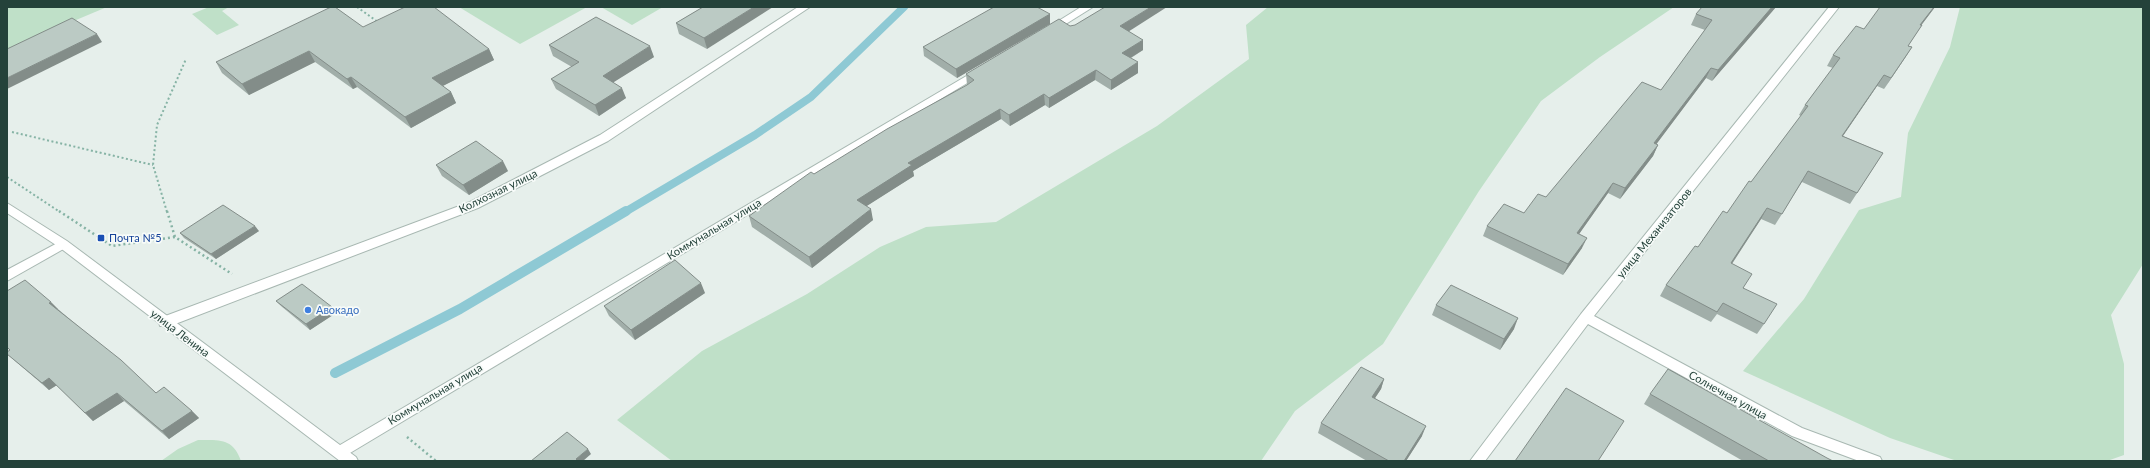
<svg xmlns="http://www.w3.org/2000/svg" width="2150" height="468" font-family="Lato,sans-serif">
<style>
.green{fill:#bfe0c8}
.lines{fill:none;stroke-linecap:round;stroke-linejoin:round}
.stream-far1{stroke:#8ec9d4;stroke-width:8}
.stream{stroke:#8ec9d4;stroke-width:10}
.minor-casing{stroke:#a8b8b2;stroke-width:2}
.tertiary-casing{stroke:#a8b8b2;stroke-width:2}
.path-far1{stroke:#86b3a5;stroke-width:2;stroke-dasharray:2 2.5;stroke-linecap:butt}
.path{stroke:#86b3a5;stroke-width:2.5;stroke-dasharray:2 3;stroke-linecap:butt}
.minor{fill:#fff;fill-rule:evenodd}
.tertiary{fill:#fff;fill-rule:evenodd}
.wall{fill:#a1aea9}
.shaded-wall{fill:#838d89}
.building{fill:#bbcac4;stroke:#838d89}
.transit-dot{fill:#1a4fb4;stroke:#f7fbf9;stroke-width:1.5}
.shop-dot{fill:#3f7fe0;stroke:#f7fbf9;stroke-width:1.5}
.labels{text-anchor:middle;stroke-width:3.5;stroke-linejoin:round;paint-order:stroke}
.street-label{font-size:11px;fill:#24423a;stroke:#f7fbf9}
.transit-label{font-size:11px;fill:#164399;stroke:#f7fbf9;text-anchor:start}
.shop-label{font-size:11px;fill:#366cbe;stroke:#f7fbf9;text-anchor:start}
</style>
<rect width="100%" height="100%" fill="#e6efeb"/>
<!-- green -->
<g class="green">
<path d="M7,7H107L7,49Z"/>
<path d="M209,7H229L222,11L239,25L217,35L192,14Z"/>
<path d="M459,7H587L520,44Z"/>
<path d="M601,7H663L632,25Z"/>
<path d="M1268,7H1674L1600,57L1541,101L1479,191L1383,344L1295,411L1261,461H672L617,420L702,351L807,294L880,247L926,227L996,222L1157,126L1249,59L1246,25Z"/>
<path d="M1960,7H2143V264L2111,315L2124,364V455L2107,461H1957L1890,438L1743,371L1804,299L1859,210L1901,197L1908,133L1950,47Z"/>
<path d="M198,440C220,440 233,438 241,461H161L178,449Z"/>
</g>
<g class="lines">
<!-- stream-far1 -->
<path class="stream-far1" d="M625,212L755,135L811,97L904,7"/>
<!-- stream -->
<path class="stream" d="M335,373L460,309L626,211"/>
<defs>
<g id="minor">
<path d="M798,7H810L608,141L478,208L170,326H160L159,322L160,318L470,202L600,135Z"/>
<path d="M1081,7H1093L1053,32H1045L1044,30Z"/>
<path d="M1829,7H1839L1594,316L1802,428L1880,457L1882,461H1859L1792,436L1588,324L1485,461H1470L1581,314Z"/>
<path d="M980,68L985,71L984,73L345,456L340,458L335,456L333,452L335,448Z"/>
<path d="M63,240L69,244L67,247L7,281V270Z"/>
</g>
<path id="tertiary" d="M7,203L67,241L356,457L358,461H340L59,247L7,213Z"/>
</defs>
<!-- minor casing -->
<use href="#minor" class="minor-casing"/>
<!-- tertiary casing -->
<use href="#tertiary" class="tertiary-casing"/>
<!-- path-far1 -->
<g class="path-far1">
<path d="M357,7L378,22"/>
<path d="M12,132L153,165"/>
<path d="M7,177L60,212"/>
<path d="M167,212L153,165L157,125L186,59"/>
</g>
<!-- path -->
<g class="path">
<path d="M59,211L112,246L175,237"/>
<path d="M167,211L175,237L232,274"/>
<path d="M407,437L436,461"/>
</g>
<!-- minor -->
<use href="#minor" class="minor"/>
<!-- tertiary -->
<use href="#tertiary" class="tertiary"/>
</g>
<!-- wall -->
<g class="wall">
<path d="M703,7L707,49L679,34L676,23Z"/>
<path d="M1776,7L1712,81L1706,78L1656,144L1658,145L1653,156L1620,199L1608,193L1579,234L1582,248L1563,275L1483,236L1487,226L1524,213L1546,197L1661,90L1705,30L1691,25L1696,14Z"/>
<path d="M1935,7L1921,25H1922L1908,46L1912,47L1884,89L1877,86L1843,136L1883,153L1850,204L1802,182L1775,225L1761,219L1732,264L1744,288L1764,324L1757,334L1717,314L1711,322L1660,296L1666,285L1727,213L1751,182L1801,116L1799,115L1805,105L1833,68L1827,66L1833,55L1864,29Z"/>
<path d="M1050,14V24L957,78L924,56L923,47Z"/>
<path d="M1070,26L1129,31L1143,50L1131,58L1138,73L1111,90L1095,80L1049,108L1045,105L1010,126L1001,119L913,171L914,176L866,206L873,220L812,268L752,227L749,216L814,174L967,85L966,74Z"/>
<path d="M363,27L489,49L494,60L442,86L451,92L456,103L411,128L357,87L353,89L315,62L249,95L222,73L216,62Z"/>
<path d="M549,45L654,57L613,82L626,98L599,116L556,89L551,79L572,67L553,56Z"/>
<path d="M436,165L508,171L469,195L442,176Z"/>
<path d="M259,231L216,259L184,238L180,233Z"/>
<path d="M7,291L58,309L156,393L192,411L199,418L169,439L124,401L93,421L57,385L49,390L7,354L10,350L7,348Z"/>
<path d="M705,293L635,340L609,316L604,306Z"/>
<path d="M276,301L332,307L336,313L310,330L281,306Z"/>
<path d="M1436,305L1514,329L1500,350L1432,315Z"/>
<path d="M1384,379L1381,389L1375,398L1422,436L1406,461H1367L1318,433L1321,423Z"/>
<path d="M1650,394L1833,461H1743L1644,404Z"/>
</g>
<!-- shaded-wall -->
<g class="shaded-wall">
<path d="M754,7H773L707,49L704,38Z"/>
<path d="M1151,7H1167L1120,37V26Z"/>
<path d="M1772,7H1776L1712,81L1718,70Z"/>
<path d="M1934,7H1935L1914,35L1920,25Z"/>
<path d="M1050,14V24L957,78L956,69Z"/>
<path d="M97,34L102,42L7,89V78Z"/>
<path d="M1143,40V50L1122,63V53Z"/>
<path d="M650,46L654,57L606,87L603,76Z"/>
<path d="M1912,47L1905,58L1884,89L1891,78Z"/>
<path d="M489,49L494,60L437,89L432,78Z"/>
<path d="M309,51L315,62L249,95L242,84Z"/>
<path d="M1138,62V73L1111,90V80Z"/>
<path d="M1711,68L1706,78L1649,154L1654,143Z"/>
<path d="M1096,70L1095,80L1049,108V98Z"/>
<path d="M1884,75L1877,86L1836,146L1842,136Z"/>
<path d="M351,77L357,87L353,89L347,79Z"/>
<path d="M622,88L626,98L599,116L595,105Z"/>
<path d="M451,92L456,103L411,128L405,117Z"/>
<path d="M1044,94L1045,105L1010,126L1009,115Z"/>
<path d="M1000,109L1001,119L913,171L914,176L859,211L857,200L908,163Z"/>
<path d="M1658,145L1653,156L1620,199L1625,188Z"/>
<path d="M503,161L508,171L469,195L463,185Z"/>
<path d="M1613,183L1608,193L1572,244L1577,233Z"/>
<path d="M1767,208L1761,219L1725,274L1731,263Z"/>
<path d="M871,209L873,220L812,268L809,257Z"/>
<path d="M255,226L259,231L216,259L211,254Z"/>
<path d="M1587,238L1582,248L1563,275L1568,264Z"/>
<path d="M701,283L705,293L635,340L631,330Z"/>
<path d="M51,302L58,309L56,310L49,303Z"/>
<path d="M332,307L336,313L310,330L306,324Z"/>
<path d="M1518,318L1514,329L1500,350L1504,339Z"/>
<path d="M49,378L57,385L49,390L42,383Z"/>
<path d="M1384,379L1381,389L1369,407L1372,397Z"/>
<path d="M117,393L124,401L93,421L85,413Z"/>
<path d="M192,411L199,418L169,439L162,431Z"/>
<path d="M1426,426L1422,436L1406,461H1404Z"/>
<path d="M588,449L591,454L583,461H577L576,459Z"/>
</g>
<!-- building -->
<g class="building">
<path d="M331,7H335L363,27L405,7H434L489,49L432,78L451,92L405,117L351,77L347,79L309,51L242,84L216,62Z"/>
<path d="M703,7H754L704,38L676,23Z"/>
<path d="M994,7H1037L1050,14L956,69L923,47Z"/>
<path d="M1105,7H1151L1120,26L1143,40L1122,53L1138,62L1111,80L1096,70L1049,98L1044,94L1009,115L1000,109L908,163L912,165L857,200L871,209L809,257L749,216L811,172L814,174L887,129L967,85L974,80L966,74L1059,19L1070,26L1075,25Z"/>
<path d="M1702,7H1772L1718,70L1711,68L1654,143L1658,145L1625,188L1613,183L1577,233L1587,238L1568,264L1487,226L1504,204L1524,213L1538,194L1546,197L1642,82L1661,90L1712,20L1696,14Z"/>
<path d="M1880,7H1934L1920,25H1922L1908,46L1912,47L1891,78L1884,75L1842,136L1883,153L1857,193L1808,171L1782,214L1767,208L1731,263L1752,274L1743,288L1777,304L1764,324L1723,303L1717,312L1666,285L1695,246L1698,247L1723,211L1727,213L1749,181L1751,182L1808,106L1805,105L1840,58L1833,55L1856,26L1864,29Z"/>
<path d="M596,17L650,46L603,76L622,88L595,105L551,79L579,62L549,45Z"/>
<path d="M72,18L97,34L7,78V49Z"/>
<path d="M476,141L503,161L463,185L436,165Z"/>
<path d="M223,205L255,226L211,254L180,233Z"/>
<path d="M675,260L701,283L631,330L604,306Z"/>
<path d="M25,280L51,302L49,303L121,360L156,393L164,387L192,411L162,431L117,393L85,413L49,378L42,383L7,354V352L10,350L7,347V291Z"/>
<path d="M302,284L332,307L306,324L276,301Z"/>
<path d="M1451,285L1518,318L1504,339L1436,305Z"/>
<path d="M1361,367L1384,379L1372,397L1426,426L1404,461H1389L1321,423Z"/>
<path d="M1668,369L1827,458L1833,461H1769L1650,394Z"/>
<path d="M1566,388L1624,421L1598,461H1515Z"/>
<path d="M567,432L588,449L576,459L578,461H531Z"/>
</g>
<!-- markers -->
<rect class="transit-dot" x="97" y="234" width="8" height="8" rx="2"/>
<circle class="shop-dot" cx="308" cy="310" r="4"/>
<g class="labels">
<!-- street labels -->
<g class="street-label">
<text transform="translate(498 191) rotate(-26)" y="4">Колхозная улица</text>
<text transform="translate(714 229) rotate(-31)" y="4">Коммунальная улица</text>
<text transform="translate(1654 233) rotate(-51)" y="4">улица Механизаторов</text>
<text transform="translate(180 333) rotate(37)" y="4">улица Ленина</text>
<text transform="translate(435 394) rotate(-31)" y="4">Коммунальная улица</text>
<text transform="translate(1728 395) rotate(29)" y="4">Солнечная улица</text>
</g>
<!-- transit labels -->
<g class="transit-label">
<text x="109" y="242">Почта №5</text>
</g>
<!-- shop labels -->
<g class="shop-label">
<text x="316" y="314">Авокадо</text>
</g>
</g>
<!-- border -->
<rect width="2150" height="468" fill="none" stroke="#24423a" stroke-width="16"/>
</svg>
